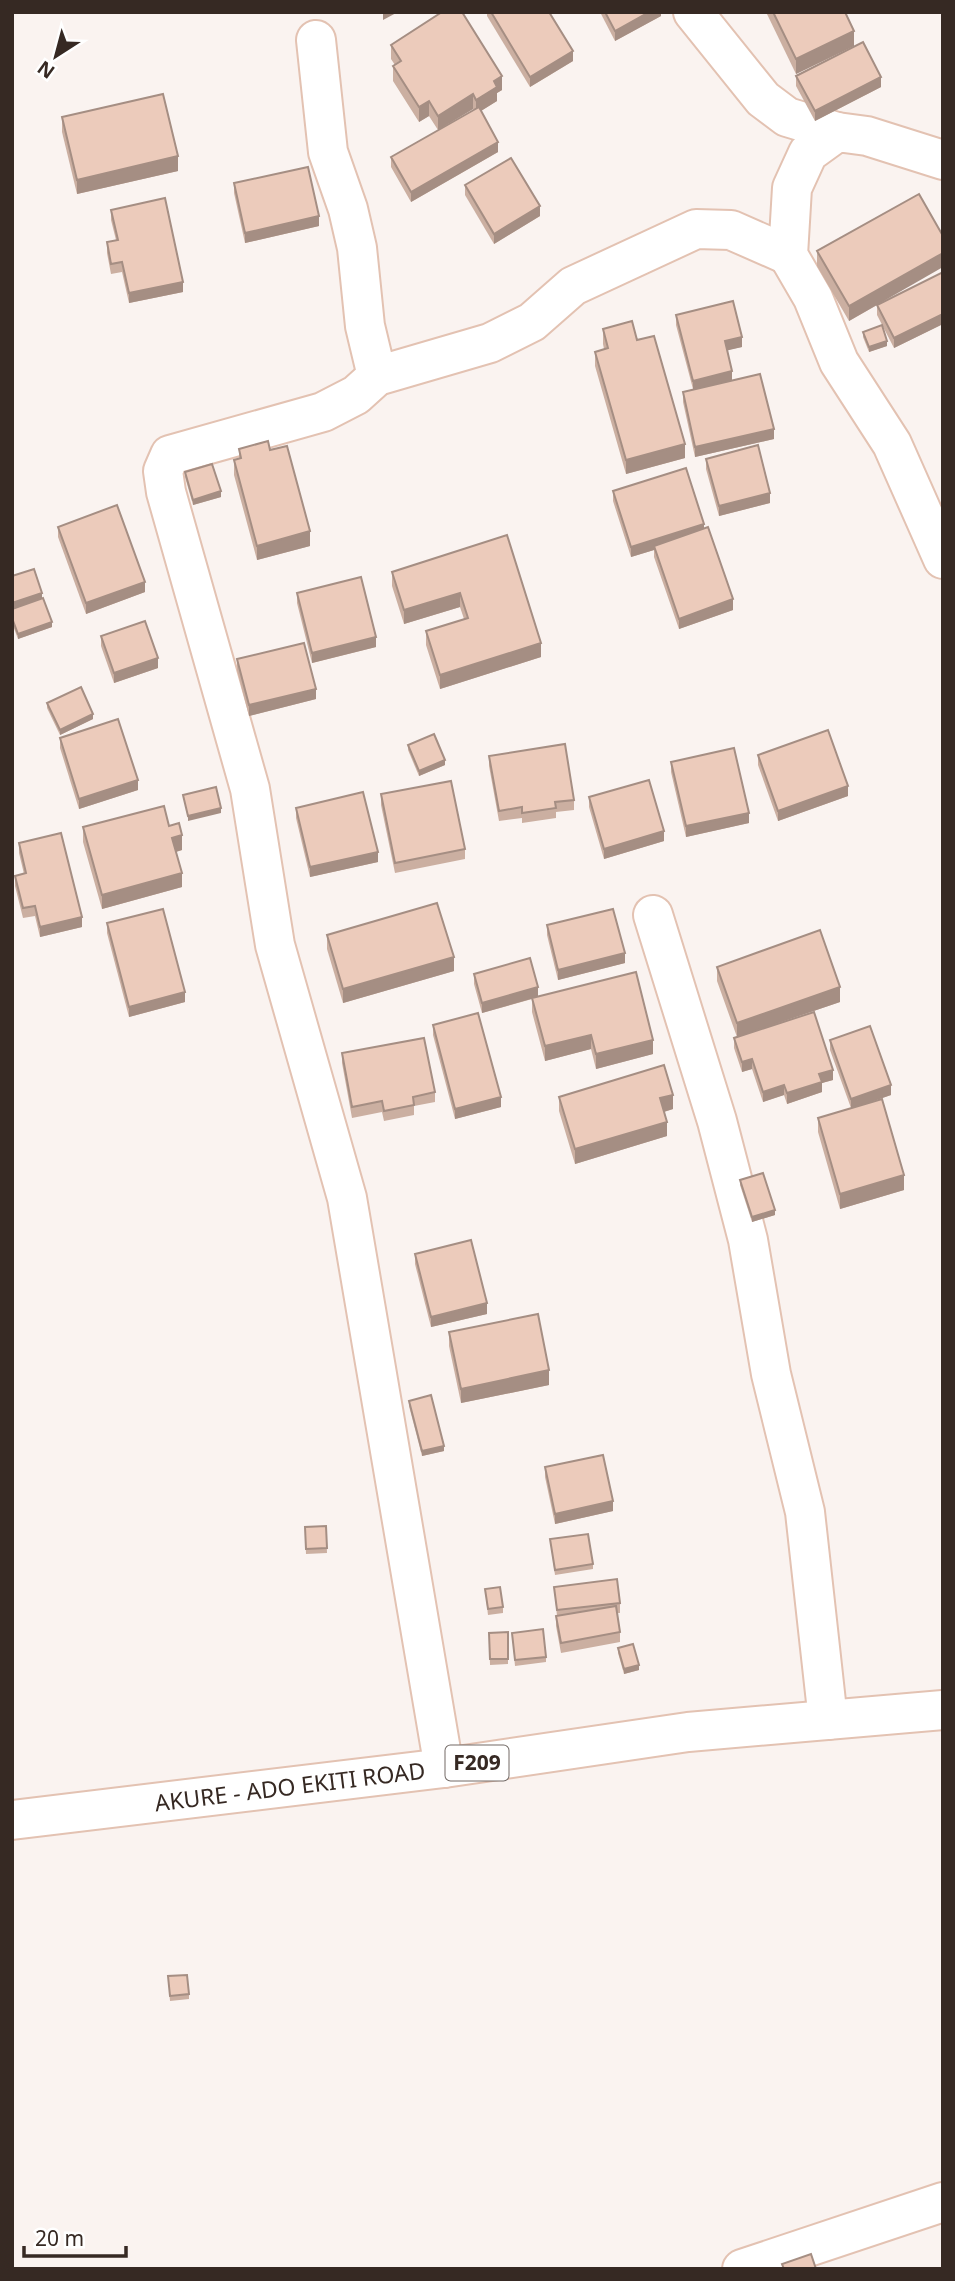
<svg xmlns="http://www.w3.org/2000/svg" width="955" height="2281" font-family="'Noto Sans',sans-serif">
<style>
.lines{fill:none;stroke-linecap:round;stroke-linejoin:round}
.street-casing{stroke:#e3c2b2;stroke-width:42}
.primary-casing{stroke:#e3c2b2;stroke-width:42}
.street{stroke:#fff;stroke-width:38}
.primary{stroke:#fff;stroke-width:38}
.wall{fill:#cbafa1}
.shaded-wall{fill:#a58e83}
.building{fill:#eccbbb;stroke:#a58e83;stroke-width:2}
.labels{text-anchor:middle;stroke-width:5;stroke-linejoin:round;paint-order:stroke}
.shield{fill:#fff;stroke:#726965;stroke-width:2}
.shield-label{font-size:21px;font-weight:bold;fill:#362923}
.street-label{font-size:23px;fill:#362923;stroke:#fff}
</style>
<rect width="100%" height="100%" fill="#faf3f0"/>
<g class="lines">
<defs>
<g id="street">
<path d="M693,12L763,99L787,117L837,132"/>
<path d="M316,40L328,152L348,209L357,248L365,326L377,376"/>
<path d="M943,160L867,136L837,132L808,153L792,188L788,255L813,298L839,362L892,444L943,559"/>
<path d="M653,915L717,1121L748,1240L771,1374L805,1512L828,1720"/>
<path d="M444,1768L347,1198L275,945L250,789L166,492L163,471L170,455L323,412L356,395L377,376L490,343L532,322L573,286L696,229L731,230L788,255"/>
<path d="M742,2269L943,2202"/>
</g>
<path id="primary" d="M12,1820L444,1768L688,1732L943,1710"/>
</defs>
<!-- street casing -->
<use href="#street" class="street-casing"/>
<!-- primary casing -->
<use href="#primary" class="primary-casing"/>
<!-- street -->
<use href="#street" class="street"/>
<!-- primary -->
<use href="#primary" class="primary"/>
</g>
<!-- wall -->
<g class="wall">
<path d="M487,12H549L573,61L530,87L487,16Z"/>
<path d="M600,12H661V16L615,41Z"/>
<path d="M766,12H845L854,46L796,74Z"/>
<path d="M391,45L502,90L497,93V101L481,111L498,152L411,202L391,167V157L474,110L473,109L438,130L429,116L419,122L393,81V66L395,65L391,59Z"/>
<path d="M796,76L881,87L815,121L796,86Z"/>
<path d="M62,117L178,171L77,194L62,132Z"/>
<path d="M234,183L319,226L245,243L234,193Z"/>
<path d="M465,185L540,216L494,244L465,195Z"/>
<path d="M111,210L183,292L129,303L122,272L111,274L107,253V242L116,240L111,220Z"/>
<path d="M817,251L879,304L943,272V324L894,348L877,315V305L849,321L817,266Z"/>
<path d="M676,315L742,347L727,350L732,380L774,439L695,457L683,402V392L693,389L676,325Z"/>
<path d="M603,329L637,340L685,458L626,474L595,366V352L604,349L603,344Z"/>
<path d="M863,332L887,346L869,352L863,337Z"/>
<path d="M239,449L270,450L310,546L257,560L234,475V460L239,459Z"/>
<path d="M706,459L770,503L719,516L706,469Z"/>
<path d="M185,472L221,497L193,505L185,477Z"/>
<path d="M613,491L704,529L733,610L679,629L654,557V550L631,557L613,501Z"/>
<path d="M58,527L145,592L86,614L58,537Z"/>
<path d="M507,535L541,657L440,689L426,645V631L464,619L460,607L404,624L392,586V572Z"/>
<path d="M297,593L376,647L312,663L297,603Z"/>
<path d="M42,598L52,627L18,639L12,623V609Z"/>
<path d="M101,636L158,668L114,683L101,646Z"/>
<path d="M237,659L316,699L249,716L237,670Z"/>
<path d="M47,703L93,719L60,735L47,708Z"/>
<path d="M60,738L138,790L79,809L60,748Z"/>
<path d="M408,745L445,765L419,776L408,750Z"/>
<path d="M758,755L848,796L778,821L758,765Z"/>
<path d="M489,756L574,800V810L556,812V818L522,823V818L499,821L489,766Z"/>
<path d="M671,762L749,823L686,837L671,772Z"/>
<path d="M381,794L465,849V859L395,873L381,805Z"/>
<path d="M589,797L664,841L604,859L589,807Z"/>
<path d="M296,808L378,862L310,877L296,818Z"/>
<path d="M169,826L182,850L176,852L182,887L102,909L83,842V827Z"/>
<path d="M19,843L82,927L40,937L35,916L23,918L15,886V876L24,874L19,853Z"/>
<path d="M107,923L185,1002L129,1017L107,933Z"/>
<path d="M547,925L625,963L558,980L547,935Z"/>
<path d="M327,935L454,971L343,1003L327,949Z"/>
<path d="M717,967L840,1002L755,1031L833,1080L822,1083V1092L787,1104L784,1095L763,1102L752,1069L742,1072L734,1048V1038L737,1037L717,981Z"/>
<path d="M474,974L538,996L653,1054L596,1069L591,1049L545,1061L532,1012V999L482,1013L474,984Z"/>
<path d="M433,1025L501,1107L455,1119L433,1035Z"/>
<path d="M830,1040L891,1095L864,1104L904,1190L840,1209L818,1132V1118L851,1108L830,1050Z"/>
<path d="M342,1053L435,1092V1102L414,1106V1115L384,1121L382,1112L352,1118L342,1063Z"/>
<path d="M559,1097L673,1109L664,1112L667,1136L575,1164L559,1111Z"/>
<path d="M740,1180L775,1215L752,1222L740,1185Z"/>
<path d="M415,1254L487,1314L431,1327L415,1264Z"/>
<path d="M449,1332L549,1385L461,1403L449,1346Z"/>
<path d="M409,1401L444,1451L422,1456L409,1406Z"/>
<path d="M545,1467L613,1511L555,1524L545,1477Z"/>
<path d="M326,1526L327,1553L306,1554L305,1527Z"/>
<path d="M550,1539L593,1564V1569L555,1575Z"/>
<path d="M554,1587L620,1603V1613H617L620,1632V1642L561,1653L556,1626V1616H557Z"/>
<path d="M485,1589L503,1607V1613L488,1615Z"/>
<path d="M508,1632V1664L490,1665L489,1633Z"/>
<path d="M512,1633L546,1657V1662L515,1666Z"/>
<path d="M618,1648L639,1670L624,1674L618,1653Z"/>
<path d="M168,1976L189,1994V1999L170,2001Z"/>
</g>
<!-- shaded-wall -->
<g class="shaded-wall">
<path d="M383,12H398L383,20Z"/>
<path d="M649,12H661V16L615,41V31Z"/>
<path d="M854,31V46L796,74V59Z"/>
<path d="M573,51V61L530,87V77Z"/>
<path d="M502,76V90L497,93V101L476,114V100L494,81Z"/>
<path d="M881,77V87L815,121V111Z"/>
<path d="M473,94V109L438,130V116Z"/>
<path d="M429,101V116L419,122V107Z"/>
<path d="M498,142V152L411,202V192Z"/>
<path d="M178,156V171L77,194V180Z"/>
<path d="M540,206V216L494,244V234Z"/>
<path d="M319,216V226L245,243V233Z"/>
<path d="M943,253V267L849,321V306Z"/>
<path d="M183,282V292L129,303V293Z"/>
<path d="M943,314V324L894,348V338Z"/>
<path d="M742,337V347L725,351V341Z"/>
<path d="M887,341V346L869,352V347Z"/>
<path d="M732,371V381L693,391V381Z"/>
<path d="M774,429V439L695,457V447Z"/>
<path d="M685,444V458L626,474V460Z"/>
<path d="M221,491V497L193,505V500Z"/>
<path d="M770,493V503L719,516V506Z"/>
<path d="M704,524V534L654,546V550L631,557V547Z"/>
<path d="M310,531V546L257,560V546Z"/>
<path d="M145,582V592L86,614V603Z"/>
<path d="M42,593V598L12,609V603Z"/>
<path d="M460,593V607L404,624V610Z"/>
<path d="M733,599V610L679,629V619Z"/>
<path d="M52,622V627L18,639V634Z"/>
<path d="M376,637V647L312,663V653Z"/>
<path d="M541,643V657L440,689V675Z"/>
<path d="M158,658V668L114,683V673Z"/>
<path d="M316,689V699L249,716V705Z"/>
<path d="M93,714V719L60,735V730Z"/>
<path d="M445,760V765L419,776V771Z"/>
<path d="M138,780V790L79,809V799Z"/>
<path d="M848,786V796L778,821V811Z"/>
<path d="M221,808V813L188,821V816Z"/>
<path d="M749,813V823L686,837V826Z"/>
<path d="M664,831V841L604,859V849Z"/>
<path d="M182,835V850L172,853V838Z"/>
<path d="M378,852V862L310,877V867Z"/>
<path d="M182,873V887L102,909V895Z"/>
<path d="M82,917V927L40,937V927Z"/>
<path d="M625,953V963L558,980V970Z"/>
<path d="M454,957V971L343,1003V989Z"/>
<path d="M538,987V997L482,1013V1003Z"/>
<path d="M840,987V1002L737,1037V1023Z"/>
<path d="M185,992V1002L129,1017V1007Z"/>
<path d="M591,1035V1049L545,1061V1046Z"/>
<path d="M653,1040V1054L596,1069V1054Z"/>
<path d="M752,1059V1069L742,1072V1062Z"/>
<path d="M833,1070V1080L822,1083V1092L787,1104V1093L819,1074Z"/>
<path d="M784,1085V1095L763,1102V1092Z"/>
<path d="M891,1085V1095L851,1109V1099Z"/>
<path d="M673,1095V1109L660,1113V1098Z"/>
<path d="M501,1097V1107L455,1119V1109Z"/>
<path d="M667,1122V1136L575,1164V1149Z"/>
<path d="M904,1175V1190L840,1209V1194Z"/>
<path d="M775,1210V1215L752,1222V1217Z"/>
<path d="M487,1303V1314L431,1327V1317Z"/>
<path d="M549,1370V1385L461,1403V1389Z"/>
<path d="M444,1446V1451L422,1456V1451Z"/>
<path d="M613,1501V1511L555,1524V1514Z"/>
<path d="M639,1665V1670L624,1674V1669Z"/>
</g>
<!-- building -->
<g class="building">
<path d="M442,12H462L502,76L494,81L497,87L476,100L473,94L438,116L429,101L419,107L393,66L401,61L391,45Z"/>
<path d="M491,12H549L573,51L530,77Z"/>
<path d="M605,12H649L615,31Z"/>
<path d="M773,12H845L854,31L796,59Z"/>
<path d="M863,42L881,77L815,111L796,76Z"/>
<path d="M163,94L178,156L77,180L62,117Z"/>
<path d="M479,107L498,142L411,192L391,157Z"/>
<path d="M511,158L540,206L494,234L465,185Z"/>
<path d="M308,167L319,216L245,233L234,183Z"/>
<path d="M919,194L943,236V253L849,306L817,251Z"/>
<path d="M165,198L183,282L129,293L122,262L111,264L107,242L118,240L111,210Z"/>
<path d="M943,272V314L894,338L877,305Z"/>
<path d="M733,301L742,337L725,341L732,371L693,381L676,315Z"/>
<path d="M632,321L637,340L654,336L685,444L626,460L595,352L608,348L603,329Z"/>
<path d="M882,325L887,341L869,347L863,332Z"/>
<path d="M760,374L774,429L695,447L683,392Z"/>
<path d="M268,441L270,450L287,446L310,531L257,546L234,460L241,458L239,449Z"/>
<path d="M758,445L770,493L719,506L706,459Z"/>
<path d="M212,464L221,491L193,500L185,472Z"/>
<path d="M686,468L704,524L631,547L613,491Z"/>
<path d="M117,505L145,582L86,603L58,527Z"/>
<path d="M708,527L733,599L679,619L654,546Z"/>
<path d="M507,535L541,643L440,675L426,631L468,618L460,593L404,610L392,572Z"/>
<path d="M34,569L42,593L12,603V576Z"/>
<path d="M361,577L376,637L312,653L297,593Z"/>
<path d="M43,598L52,622L18,634L12,618V609Z"/>
<path d="M145,621L158,658L114,673L101,636Z"/>
<path d="M304,643L316,689L249,705L237,659Z"/>
<path d="M81,687L93,714L60,730L47,703Z"/>
<path d="M118,719L138,780L79,799L60,738Z"/>
<path d="M828,730L848,786L778,811L758,755Z"/>
<path d="M434,734L445,760L419,771L408,745Z"/>
<path d="M565,744L574,800L555,802L556,808L522,813V807L499,811L489,756Z"/>
<path d="M734,748L749,813L686,826L671,762Z"/>
<path d="M649,780L664,831L604,849L589,797Z"/>
<path d="M451,781L465,849L395,863L381,794Z"/>
<path d="M216,787L221,808L188,816L183,795Z"/>
<path d="M363,792L378,852L310,867L296,808Z"/>
<path d="M164,806L169,826L179,823L182,835L172,838L182,873L102,895L83,827Z"/>
<path d="M61,833L82,917L40,927L35,906L23,908L15,876L26,873L19,843Z"/>
<path d="M437,903L454,957L343,989L327,935Z"/>
<path d="M163,909L185,992L129,1007L107,923Z"/>
<path d="M613,909L625,953L558,970L547,925Z"/>
<path d="M820,930L840,987L737,1023L717,967Z"/>
<path d="M530,958L538,987L482,1003L474,974Z"/>
<path d="M636,972L653,1040L596,1054L591,1035L545,1046L532,998Z"/>
<path d="M814,1012L833,1070L819,1074L822,1082L787,1093L784,1085L763,1092L752,1059L742,1062L734,1038Z"/>
<path d="M478,1013L501,1097L455,1109L433,1025Z"/>
<path d="M870,1026L891,1085L851,1099L830,1040Z"/>
<path d="M424,1038L435,1092L413,1097L414,1105L384,1111L382,1101L352,1107L342,1053Z"/>
<path d="M664,1065L673,1095L660,1098L667,1122L575,1149L559,1097Z"/>
<path d="M882,1099L904,1175L840,1194L818,1118Z"/>
<path d="M763,1173L775,1210L752,1217L740,1180Z"/>
<path d="M471,1240L487,1303L431,1317L415,1254Z"/>
<path d="M538,1314L549,1370L461,1389L449,1332Z"/>
<path d="M431,1395L444,1446L422,1451L409,1401Z"/>
<path d="M603,1455L613,1501L555,1514L545,1467Z"/>
<path d="M326,1526L327,1548L306,1549L305,1527Z"/>
<path d="M588,1534L593,1564L555,1570L550,1539Z"/>
<path d="M617,1579L620,1603L557,1610L554,1587Z"/>
<path d="M500,1587L503,1607L488,1609L485,1589Z"/>
<path d="M616,1606L620,1632L561,1643L556,1616Z"/>
<path d="M543,1629L546,1657L515,1660L512,1633Z"/>
<path d="M508,1632V1659H490L489,1633Z"/>
<path d="M633,1644L639,1665L624,1669L618,1648Z"/>
<path d="M187,1975L189,1994L170,1996L168,1976Z"/>
<path d="M811,2254L816,2269H784L782,2264Z"/>
</g>
<g class="labels">
<!-- shield labels -->
<rect class="shield" x="445.5" y="1745.5" width="63" height="35" rx="5"/>
<g class="shield-label">
<text x="477" y="1770">F209</text>
</g>
<!-- street labels -->
<g class="street-label">
<text transform="translate(290 1787) rotate(-7)" y="8">AKURE - ADO EKITI ROAD</text>
</g>
</g>
<!-- border -->
<rect width="955" height="2281" fill="none" stroke="#362923" stroke-width="28"/>
<!-- north arrow -->
<g transform="translate(56 56) rotate(216)" stroke="#ffffff" stroke-width="5" paint-order="stroke">
<path d="M0-5L12 26L0 18L-12 26Z" fill="#362923"/>
<text y="-10" font-size="19" font-weight="bold" text-anchor="middle" fill="#362923">N</text>
</g>
<!-- scale -->
<path d="M24 2246v10h102v-10" fill="none" stroke="#362923" stroke-width="3.5"/>
<text x="35" y="2246" font-size="21" fill="#362923" stroke="#ffffff" stroke-width="5" paint-order="stroke">20 m</text>
</svg>
